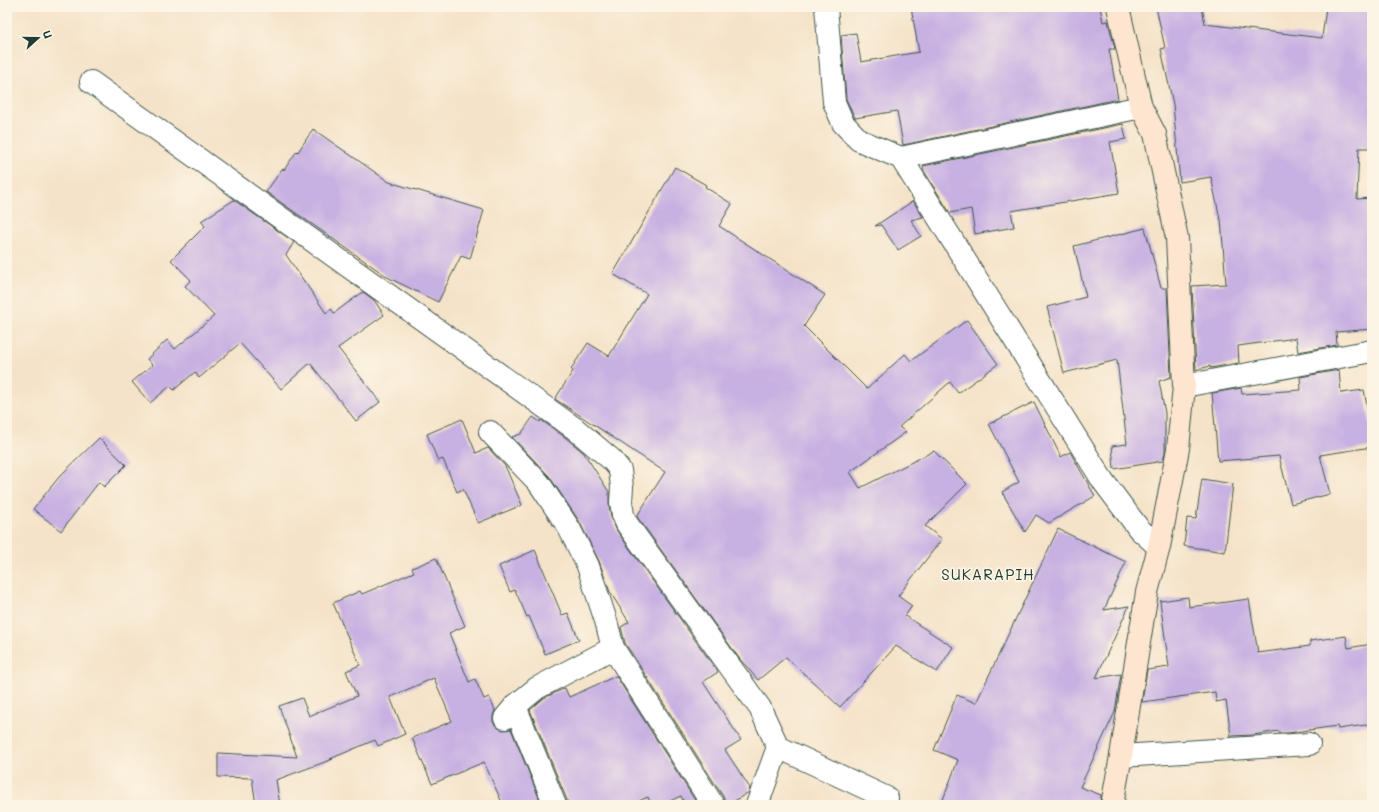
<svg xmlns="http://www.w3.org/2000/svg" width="1379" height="812" font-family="Mali,sans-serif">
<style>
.building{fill:#c7b0e2}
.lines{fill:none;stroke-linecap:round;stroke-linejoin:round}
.street-casing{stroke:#3f564a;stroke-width:24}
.secondary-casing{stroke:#3f564a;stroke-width:24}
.street{stroke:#fff;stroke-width:22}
.secondary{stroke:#fde5d0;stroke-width:22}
.labels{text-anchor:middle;stroke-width:3.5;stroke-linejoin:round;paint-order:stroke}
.quarter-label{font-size:15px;letter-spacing:1px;fill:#1f3d34;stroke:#fcf5e5}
</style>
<rect width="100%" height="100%" fill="#fcf5e5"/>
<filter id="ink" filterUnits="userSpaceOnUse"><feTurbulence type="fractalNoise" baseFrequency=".025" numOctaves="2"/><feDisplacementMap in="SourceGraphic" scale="8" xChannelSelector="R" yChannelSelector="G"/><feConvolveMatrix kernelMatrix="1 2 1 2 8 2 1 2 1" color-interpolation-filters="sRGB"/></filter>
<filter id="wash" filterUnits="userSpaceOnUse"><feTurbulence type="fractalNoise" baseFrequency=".012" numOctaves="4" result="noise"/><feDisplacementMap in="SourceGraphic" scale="16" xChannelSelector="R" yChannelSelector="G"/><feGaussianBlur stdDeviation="0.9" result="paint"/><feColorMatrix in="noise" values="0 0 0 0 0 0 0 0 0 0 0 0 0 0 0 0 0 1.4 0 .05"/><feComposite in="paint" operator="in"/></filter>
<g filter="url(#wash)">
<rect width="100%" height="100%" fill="#f5e3c9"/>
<g id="blocks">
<!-- building -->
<g class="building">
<path d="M911,7H1100L1103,22L1108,21L1115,49H1109L1118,99L903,145L897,111L855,118L854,116L846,99L841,35L856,33L861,62L919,52Z"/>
<path d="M1156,7H1202L1205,24L1322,38L1326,7H1372V148H1359L1357,199L1372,198V329L1336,332L1337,345L1298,352L1296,338L1238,346L1239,363L1210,368V366L1196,370L1192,286L1226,284L1221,219H1220L1211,177L1180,182L1173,104L1161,49L1165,48Z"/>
<path d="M1123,124L1126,139L1110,142L1119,193L1011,211L1014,227L975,234L971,209L950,213L924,171L923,166Z"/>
<path d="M313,129L389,182L484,210L470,259L461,256L438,302L389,278L266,192L282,169L284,170L297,151L298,152Z"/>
<path d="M675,167L706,185L705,187L732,204L719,226L825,295L804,326L867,389L905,354L911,361L967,320L998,364L958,393L950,382L899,427L906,432L850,472L860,488L934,451L967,484L925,526L942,539L898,596L912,606L905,616L953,647L937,672L896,646L840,707L786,657L758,680L739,658L638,518L637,516L665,472L555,399L573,371L571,369L588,343L609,356L647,294L613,274Z"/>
<path d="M234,200L294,242L286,255L326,313L331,309L334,313L363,292L374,300L384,315L338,348L380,402L356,421L310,363L281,389L240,343L199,378L195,372L174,390L170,386L150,403L132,382L152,365L147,359L167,340L175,349L214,316L185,286L191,280L171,260L205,226L201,221Z"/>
<path d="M913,201L923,217L911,220L921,236L898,250L881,225L875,226Z"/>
<path d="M1145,228L1161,288H1167L1171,377L1159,381L1165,413V453L1163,461L1114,469L1112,446L1127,444L1117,360L1064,373L1047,307L1086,297L1074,246Z"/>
<path d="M1339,370L1341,393L1364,390L1372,433V447L1320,455L1330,494L1291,504L1279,456L1218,461L1212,393L1241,388L1242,394L1301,390L1300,377Z"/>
<path d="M1034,402L1061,457L1070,452L1095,496L1049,523L1036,515L1025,532L1002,492L1019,482L989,424Z"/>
<path d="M533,417L540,422L541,420L566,438L584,453L609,492V504L611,517L617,531L718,672L703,682L741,740L725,750L750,788L749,792L728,805H725L724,798L625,643L621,627L629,622L610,592L599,561L579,521L549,476L512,437L521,434Z"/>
<path d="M462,419L476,453L488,448L505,466L522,505L478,523L463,489L457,492L443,459L438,461L427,434Z"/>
<path d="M99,438L126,465L104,487L99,482L61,531L33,509L60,476Z"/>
<path d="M1202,479L1233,484L1225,552L1184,546L1187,518L1196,519Z"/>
<path d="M1058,529L1126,562L1104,610L1129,606L1096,678L1121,674L1115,712L1080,787L1101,795L1100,805H941L958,760L934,750L957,695L976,703Z"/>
<path d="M535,550L562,615L568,613L579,640L545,654L529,616L527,617L515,590L510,592L499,566Z"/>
<path d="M436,558L465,626L449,633L469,682L475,679L484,699L489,697L495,710L493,716V722L497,727L503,730L511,729L542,805H503L484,762L432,784L412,738L452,721L434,678L390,697L405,734L378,746L375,740L330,759H333L276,780L280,805H256L252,778L218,777V753L297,757L279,706L302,698L309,716L357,696L346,671L360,665L333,603L360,591L362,594L414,572L412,568Z"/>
<path d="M1188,597L1189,607L1249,599L1258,653L1310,646V641L1346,636L1348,648L1372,644V724L1338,729L1337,726L1288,733H1279V731L1253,735L1231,736L1226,700L1216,702L1215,692L1142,702L1147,670L1169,667L1160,601Z"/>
<path d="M616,676L698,805H685L681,796L661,805H651L648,797L629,805H567V800L530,710L544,698L565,688L569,697Z"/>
</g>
</g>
</g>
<g filter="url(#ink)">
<use href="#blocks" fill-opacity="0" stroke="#3f564a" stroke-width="1"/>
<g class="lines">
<defs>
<g id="street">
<path d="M826,7L834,102L843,123L859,140L901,158L1103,481L1139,529L1159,547"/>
<path d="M91,82L574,428L612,460L620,470L622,487L621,502L623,515L627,524L760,708L778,747L887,798"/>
<path d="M901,158L1141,107"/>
<path d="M1184,386L1372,351"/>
<path d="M490,432L539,483L569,528L588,566L606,621L613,648"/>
<path d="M515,706L555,805"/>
<path d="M505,718L515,706L537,688L613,648L713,805"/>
<path d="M1121,756L1309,744"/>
<path d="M757,805L778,747"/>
</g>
<path id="secondary" d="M1112,805L1121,756L1147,592L1159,547L1178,449L1184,386L1177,238L1155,134L1141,107L1118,7"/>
</defs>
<!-- street casing -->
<use href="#street" class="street-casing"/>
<!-- secondary casing -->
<use href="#secondary" class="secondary-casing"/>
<!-- street -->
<use href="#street" class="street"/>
<!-- secondary -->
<use href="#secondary" class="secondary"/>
</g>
</g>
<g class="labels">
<!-- quarter labels -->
<g class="quarter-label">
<text x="988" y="580">SUKARAPIH</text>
</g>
</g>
<!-- margin -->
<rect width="1379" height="812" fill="none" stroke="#fcf5e5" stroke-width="24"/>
<!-- north arrow -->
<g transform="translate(38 38) rotate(69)" stroke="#fcf5e5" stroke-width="3" paint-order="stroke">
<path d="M0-3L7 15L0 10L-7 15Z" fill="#1f3d34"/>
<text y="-6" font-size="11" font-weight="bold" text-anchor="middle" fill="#1f3d34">U</text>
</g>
</svg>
